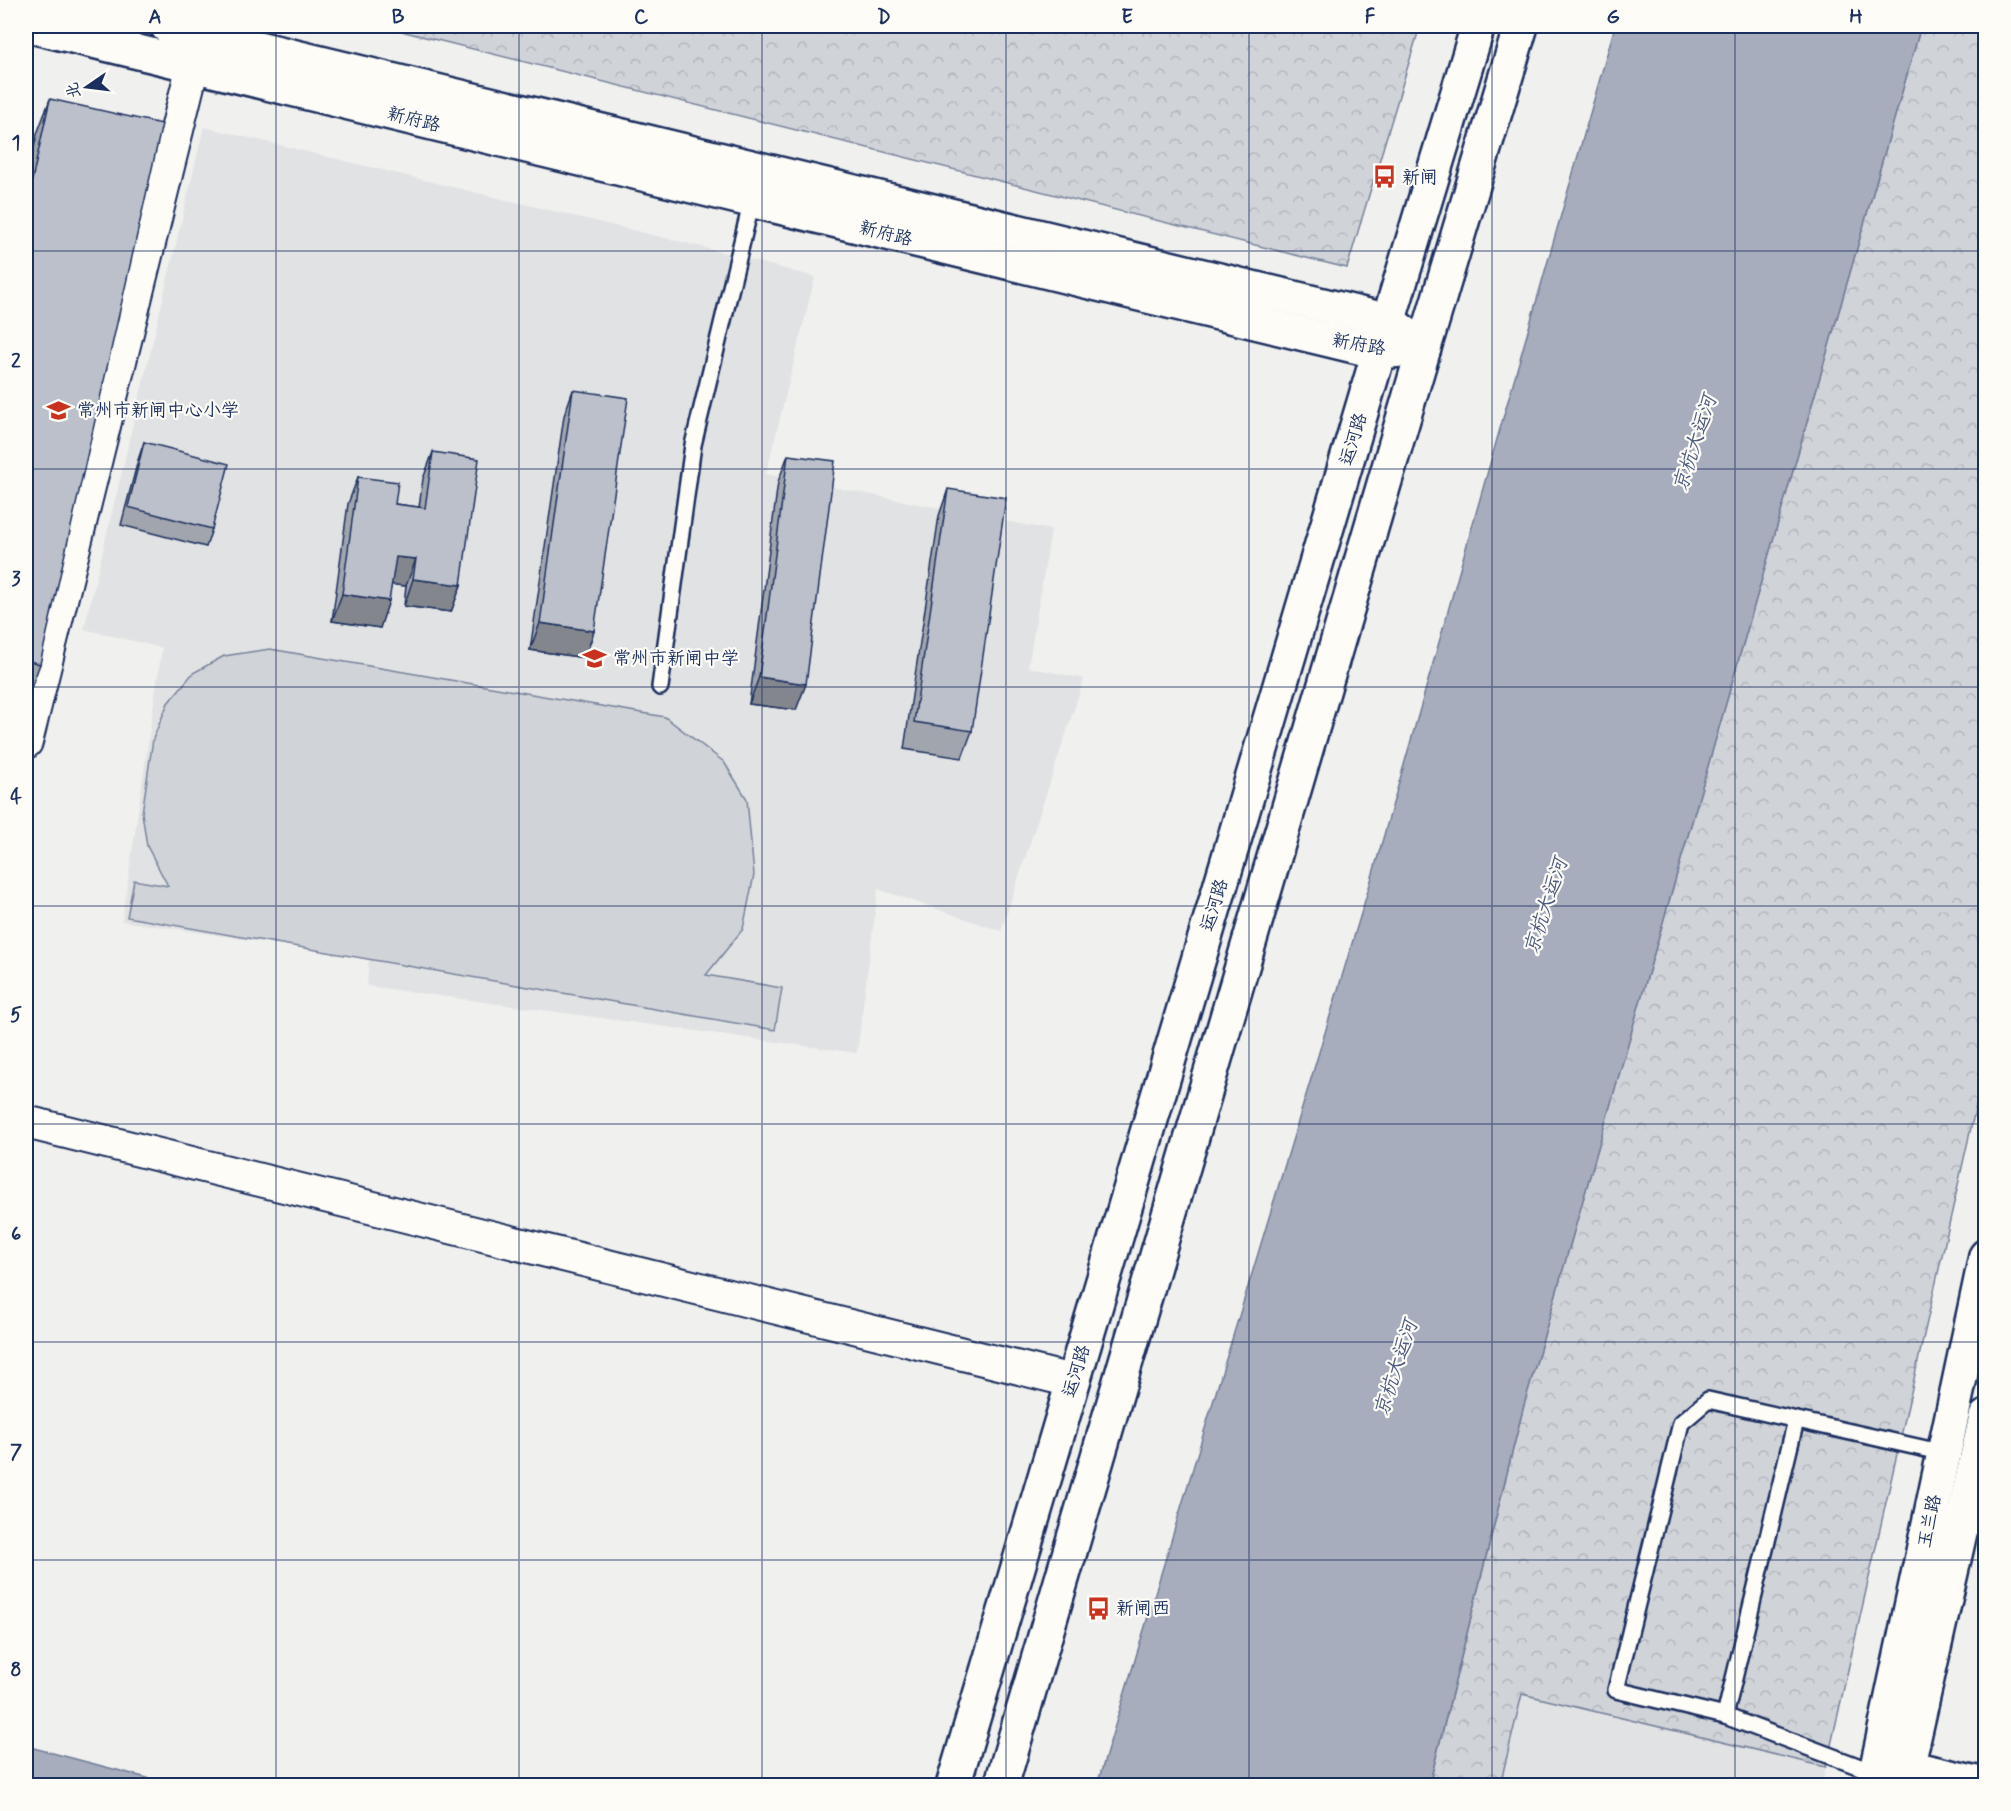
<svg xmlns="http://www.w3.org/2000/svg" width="2011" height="1811" font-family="Mynerve,'LXGW WenKai TC',sans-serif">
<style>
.built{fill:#e0e2e3}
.park{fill:url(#park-crowns);stroke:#76819b;stroke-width:1.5}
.pitch{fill:#d0d3d8;stroke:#76819b;stroke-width:1.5}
.water{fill:#a7adbd;stroke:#6f7b97;stroke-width:1.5}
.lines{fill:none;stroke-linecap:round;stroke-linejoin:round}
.service-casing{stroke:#1b2f5e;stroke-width:20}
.minor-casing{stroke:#1b2f5e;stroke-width:36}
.tertiary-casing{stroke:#1b2f5e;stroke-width:38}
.primary-casing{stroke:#1b2f5e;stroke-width:38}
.service{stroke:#fdfcf7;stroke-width:15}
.minor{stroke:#fdfcf7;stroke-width:32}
.tertiary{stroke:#fdfcf7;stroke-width:33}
.primary{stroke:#fdfcf7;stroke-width:33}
.wall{fill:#a1a5ae;stroke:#1b2f5e;stroke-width:1.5}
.shaded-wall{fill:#83868d;stroke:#1b2f5e;stroke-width:1.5}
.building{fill:#bbc0ca;stroke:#1b2f5e;stroke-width:1.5}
.grid{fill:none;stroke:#1b2f5e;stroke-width:1.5;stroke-opacity:0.55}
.labels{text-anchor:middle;stroke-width:4.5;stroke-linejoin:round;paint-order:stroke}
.street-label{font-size:18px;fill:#1b2f5e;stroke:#fdfcf7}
.poi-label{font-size:18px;fill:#1b2f5e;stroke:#fdfcf7;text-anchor:start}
.water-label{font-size:20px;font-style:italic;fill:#4c5b7f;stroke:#fdfcf7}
.neatline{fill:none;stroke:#1b2f5e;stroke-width:2}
.grid-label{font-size:20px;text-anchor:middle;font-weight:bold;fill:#1b2f5e}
</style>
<defs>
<pattern id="park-crowns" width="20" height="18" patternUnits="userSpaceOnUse" patternTransform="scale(1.5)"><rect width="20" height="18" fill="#d0d3d8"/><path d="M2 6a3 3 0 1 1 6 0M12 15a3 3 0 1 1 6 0" fill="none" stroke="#b2b5bc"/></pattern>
</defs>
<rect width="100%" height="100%" fill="#f0f0ee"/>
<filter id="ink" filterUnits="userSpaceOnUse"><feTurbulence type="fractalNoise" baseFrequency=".0167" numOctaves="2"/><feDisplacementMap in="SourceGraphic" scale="12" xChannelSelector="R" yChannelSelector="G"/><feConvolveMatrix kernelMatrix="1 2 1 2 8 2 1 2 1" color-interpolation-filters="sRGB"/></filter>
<g filter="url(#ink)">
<!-- built -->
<g class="built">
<path d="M204,127L694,245L815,277L766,474L1051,530L1028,667L1084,679L1001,931L878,889L857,1053L367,986L369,958L122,921L162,648L84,629L130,438L125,436L130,437Z"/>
<path d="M1522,1694L1826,1767L1822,1785L1500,1786Z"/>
</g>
<!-- park -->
<g class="park">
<path d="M381,26H1420L1347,268Z"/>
<path d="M1921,26H1985V1066L1826,1767L1522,1694L1500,1785L1429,1786L1524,1405Z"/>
</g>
<!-- pitch -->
<path class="pitch" d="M270,649L665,717L724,762L747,799L754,875L743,929L706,975L782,988L775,1030L127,917L134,880L168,886L147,846L142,813L153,739L168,703L193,673L224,656Z"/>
<!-- water -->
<g class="water">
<path d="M1615,26H1921L1524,1405L1429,1785H1097L1370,884Z"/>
<path d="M26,1746L174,1785H26Z"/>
</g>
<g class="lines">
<defs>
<g id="service">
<path d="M660,687L693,445L752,200"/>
<path d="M1725,1716L1796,1420"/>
<path d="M1876,1773L1725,1716L1616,1690L1681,1423L1708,1400L1944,1453"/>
</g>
<g id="minor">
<path d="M26,742L193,65"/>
<path d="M26,1122L1072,1381"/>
</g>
<g id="tertiary">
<path d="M31,26L1379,352L1424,348"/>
<path d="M167,26L1389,321L1410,337"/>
<path d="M1886,1771L1907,1767L1986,1785"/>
<path d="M1873,1786L1986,1256"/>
<path d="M1903,1786L1986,1417"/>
</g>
<g id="primary">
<path d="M953,1786L1379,352L1478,26"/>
<path d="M1001,1786L1424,348L1521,26"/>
</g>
</defs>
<!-- service casing -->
<use href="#service" class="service-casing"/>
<!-- minor casing -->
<use href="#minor" class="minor-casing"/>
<!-- tertiary casing -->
<use href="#tertiary" class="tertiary-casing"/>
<!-- primary casing -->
<use href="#primary" class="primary-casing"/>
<!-- service -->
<use href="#service" class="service"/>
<!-- minor -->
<use href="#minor" class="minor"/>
<!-- tertiary -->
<use href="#tertiary" class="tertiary"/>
<!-- primary -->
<use href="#primary" class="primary"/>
</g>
<!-- wall -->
<g class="wall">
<path d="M50,99L40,664L27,699L26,698V185L37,134Z"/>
<path d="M573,390L594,631L585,658L530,650L564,416Z"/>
<path d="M144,442L212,529L206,547L121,525L138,460Z"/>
<path d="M433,452L461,585L451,612L404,606L406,586L392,584L380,628L332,621L348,504L358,477L395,504L419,507L423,479Z"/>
<path d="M788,455L796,710L749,704L778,482Z"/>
<path d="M948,489L972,731L962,758L904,749L939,516Z"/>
</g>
<!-- shaded-wall -->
<g class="shaded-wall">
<path d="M396,557L416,559L406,586L386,584Z"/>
<path d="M413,579L461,585L451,612L404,606Z"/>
<path d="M342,594L389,601L380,628L332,621Z"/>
<path d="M540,623L594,631L585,658L530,650Z"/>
<path d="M759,677L806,684L796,710L749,704Z"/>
</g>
<!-- building -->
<g class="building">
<path d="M50,99L162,124L40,664L26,660V207Z"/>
<path d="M573,390L628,398L594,631L540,623Z"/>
<path d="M144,442L229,464L212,529L128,507Z"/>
<path d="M433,452L479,459L461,585L413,579L416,559L396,557L389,601L342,594L358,477L398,482L395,504L425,508Z"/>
<path d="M788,455L835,461L806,684L759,677Z"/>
<path d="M948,489L1006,498L972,731L914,722Z"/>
</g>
</g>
<!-- grid -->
<path class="grid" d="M276,26V1786M519,26V1786M762,26V1786M1006,26V1786M1249,26V1786M1492,26V1786M1735,26V1786M26,251H1986M26,469H1986M26,687H1986M26,906H1986M26,1124H1986M26,1342H1986M26,1560H1986"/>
<!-- icons -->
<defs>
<symbol id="bus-bare" viewBox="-9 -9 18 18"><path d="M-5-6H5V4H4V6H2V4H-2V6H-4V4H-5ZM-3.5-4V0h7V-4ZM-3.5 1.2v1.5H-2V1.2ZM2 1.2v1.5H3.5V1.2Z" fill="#c8321e" stroke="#fdfcf7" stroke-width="2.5" paint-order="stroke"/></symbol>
<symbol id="school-bare" viewBox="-9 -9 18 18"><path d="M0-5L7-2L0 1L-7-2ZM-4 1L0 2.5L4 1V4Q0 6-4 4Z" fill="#c8321e" stroke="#fdfcf7" stroke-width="2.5" paint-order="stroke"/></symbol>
</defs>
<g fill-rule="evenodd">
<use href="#bus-bare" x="1368" y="160" width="33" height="33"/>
<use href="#school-bare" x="42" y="394" width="33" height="33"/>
<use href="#school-bare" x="578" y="642" width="33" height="33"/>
<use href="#bus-bare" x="1082" y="1592" width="33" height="33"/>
</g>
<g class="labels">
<!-- street labels -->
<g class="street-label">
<text transform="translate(414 119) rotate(14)" y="6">新府路</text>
<text transform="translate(886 233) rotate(14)" y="6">新府路</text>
<text transform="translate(1359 344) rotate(10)" y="6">新府路</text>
<text transform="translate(1353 439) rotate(-73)" y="6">运河路</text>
<text transform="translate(1214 905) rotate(-73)" y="6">运河路</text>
<text transform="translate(1076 1371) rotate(-73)" y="6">运河路</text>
<text transform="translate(1929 1521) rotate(-78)" y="6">玉兰路</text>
</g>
<!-- poi labels -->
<g class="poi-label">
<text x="1402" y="183">新闸</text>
<text x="77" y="416">常州市新闸中心小学</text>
<text x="613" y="664">常州市新闸中学</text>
<text x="1116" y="1614">新闸西</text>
</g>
<!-- water labels -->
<g class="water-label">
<text transform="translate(1694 443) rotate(-72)" y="7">京杭大运河</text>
<text transform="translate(1545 906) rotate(-72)" y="7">京杭大运河</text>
<text transform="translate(1395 1368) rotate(-72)" y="7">京杭大运河</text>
</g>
</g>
<!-- margin -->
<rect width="2011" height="1811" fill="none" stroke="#fdfcf7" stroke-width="66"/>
<!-- north arrow -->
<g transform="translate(87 87) rotate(256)" stroke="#fdfcf7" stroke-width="4.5" paint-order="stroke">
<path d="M0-4.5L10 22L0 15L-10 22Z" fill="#1b2f5e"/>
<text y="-9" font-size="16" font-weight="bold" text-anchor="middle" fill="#1b2f5e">北</text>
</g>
<rect x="33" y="33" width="1945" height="1745" class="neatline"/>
<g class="grid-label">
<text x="155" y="23">A</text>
<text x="398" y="23">B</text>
<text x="641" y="23">C</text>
<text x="884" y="23">D</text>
<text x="1127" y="23">E</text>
<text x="1370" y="23">F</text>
<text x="1613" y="23">G</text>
<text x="1856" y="23">H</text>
<text x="16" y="149">1</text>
<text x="16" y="367">2</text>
<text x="16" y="585">3</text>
<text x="16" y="803">4</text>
<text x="16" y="1021">5</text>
<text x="16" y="1240">6</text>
<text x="16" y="1458">7</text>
<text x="16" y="1676">8</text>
</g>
</svg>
